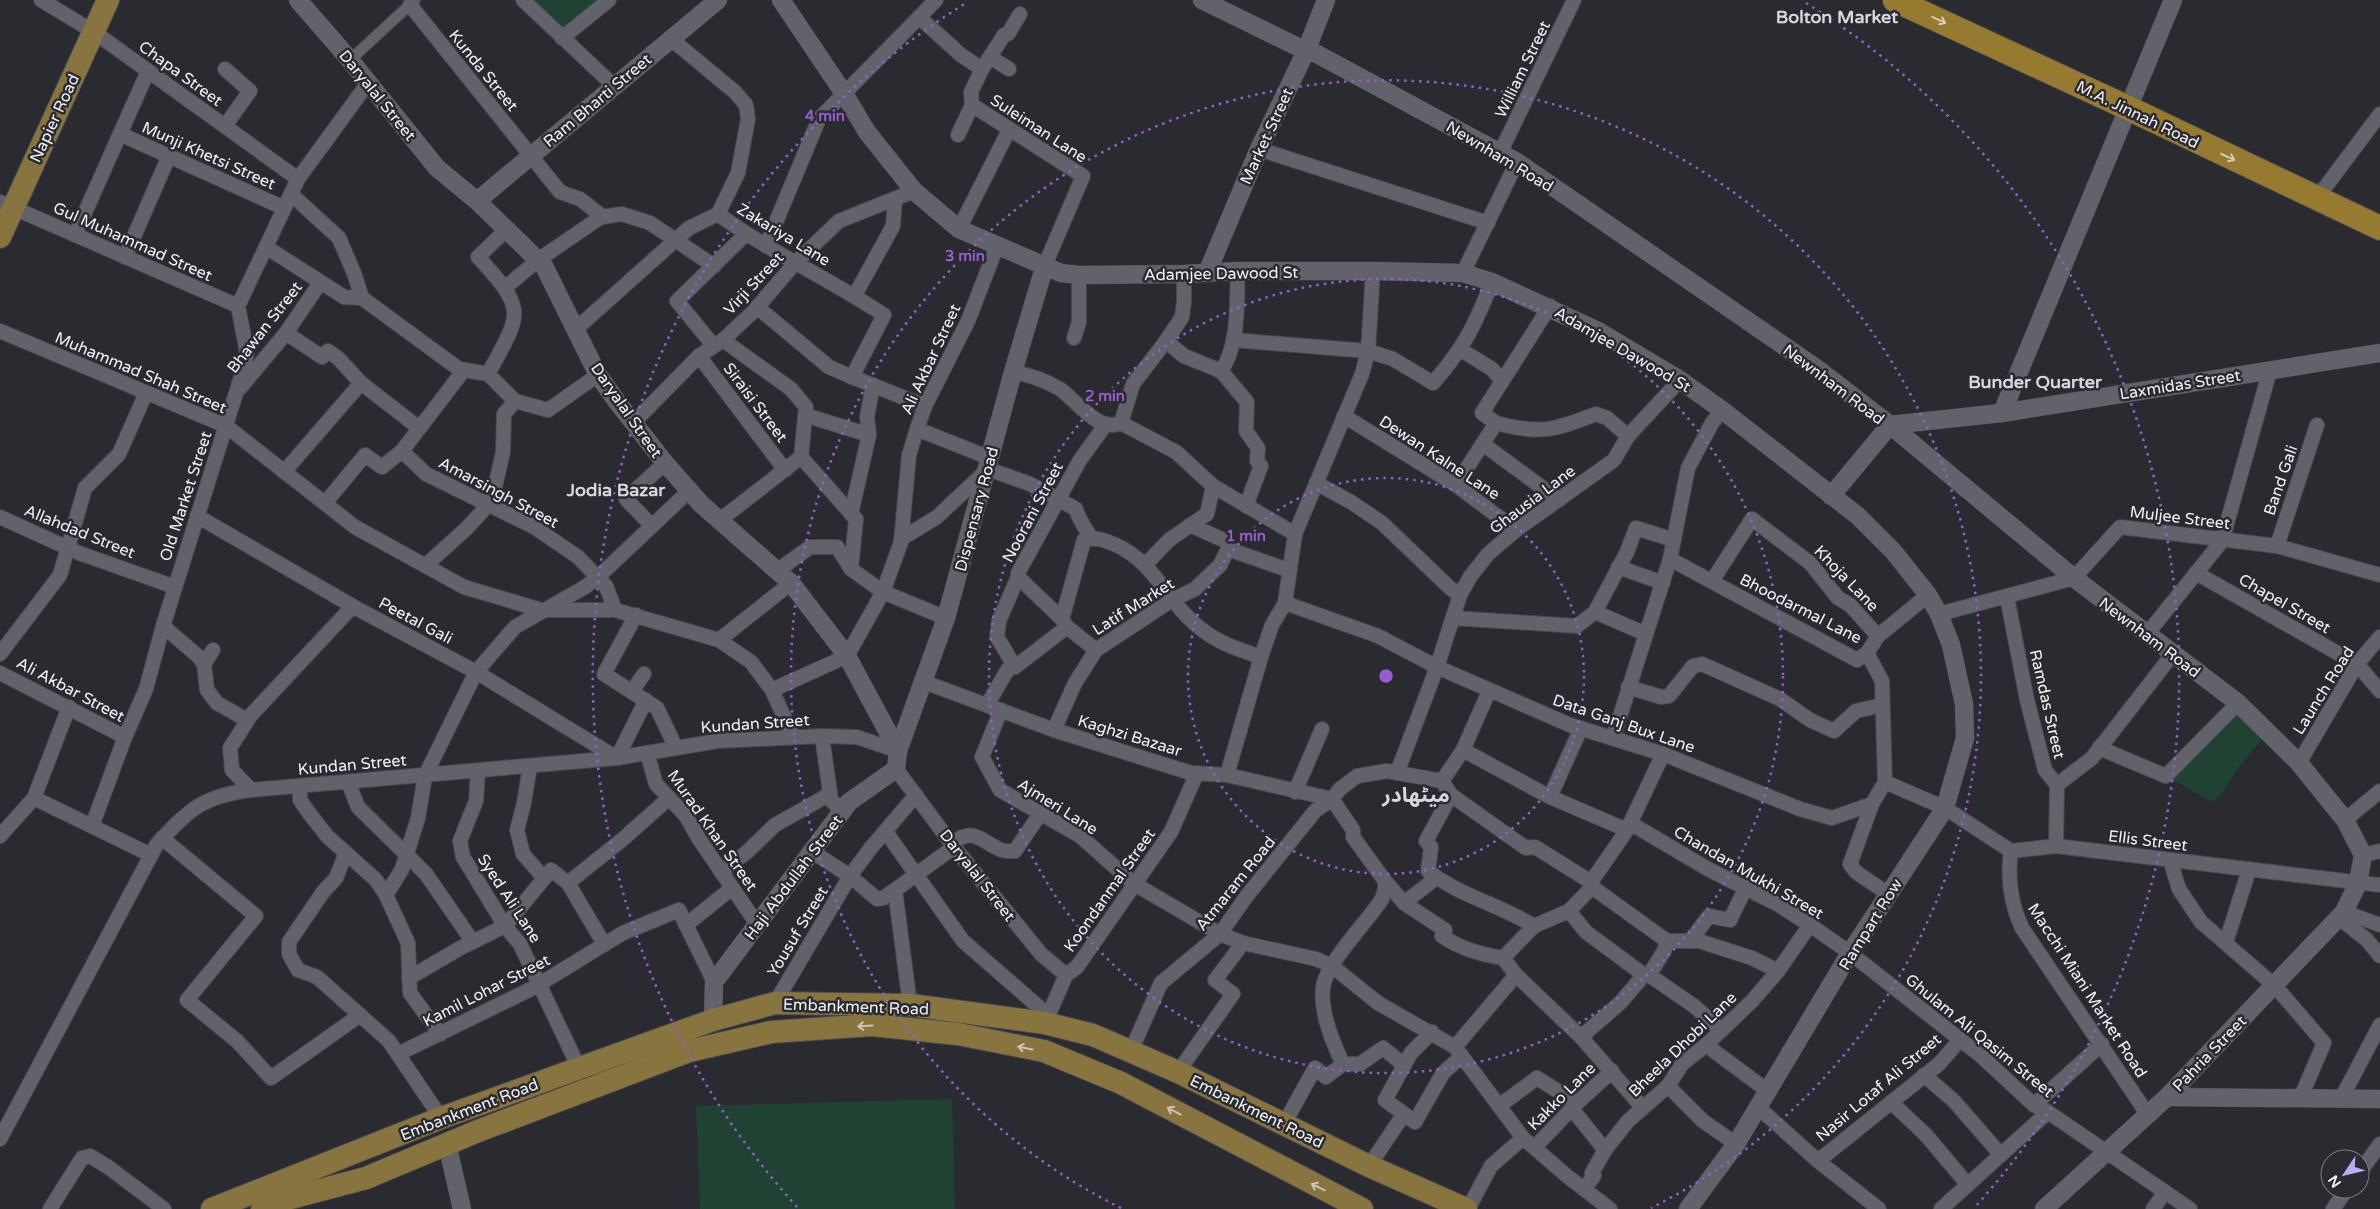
<svg xmlns="http://www.w3.org/2000/svg" width="2380" height="1209" font-family="'Varela Round','Noto Sans Arabic',sans-serif">
<style>
.green{fill:#1f4232}
.lines{fill:none;stroke-linecap:round;stroke-linejoin:round}
.pedestrian-casing{stroke:#48484e;stroke-width:12}
.minor-casing{stroke:#48484e;stroke-width:16}
.tertiary-casing{stroke:#48484e;stroke-width:19}
.primary-casing{stroke:#48484e;stroke-width:24}
.trunk-casing{stroke:#48484e;stroke-width:26}
.pedestrian{stroke:#62626b;stroke-width:10}
.minor{stroke:#62626b;stroke-width:14}
.tertiary{stroke:#62626b;stroke-width:18}
.primary{stroke:#88743e;stroke-width:22}
.trunk{stroke:#957a2f;stroke-width:24}
.oneway{stroke:#d5cdba}
.oneway2{stroke:#ccc5b6}
.ring{fill:none;stroke:#985dcd;stroke-width:2.5;stroke-dasharray:2.5 5}
.labels{text-anchor:middle;stroke-width:5;stroke-linejoin:round;paint-order:stroke}
.street-label{font-size:16px;fill:#f1f1f6;stroke:#2a2a31}
.neighbourhood-label{font-size:18px;font-weight:bold;fill:#d7d7e0;stroke:#2a2a31}
.district-label{font-size:21px;font-weight:bold;fill:#d7d7e0;stroke:#2a2a31}
.centre{fill:#985dcd;stroke:#2a2a31;stroke-width:2.5}
.ring-label{font-size:15px;text-anchor:middle;font-weight:bold;fill:#985dcd;stroke:#2a2a31;stroke-width:5;stroke-linejoin:round;paint-order:stroke}
</style>
<rect width="100%" height="100%" fill="#2a2a31"/>
<!-- green -->
<g class="green">
<path d="M523,0H609L562,38Z"/>
<path d="M2238,703L2269,732L2239,766L2220,796L2212,802L2166,776Z"/>
<path d="M952,1099L955,1209H700L696,1106Z"/>
</g>
<g class="lines">
<defs>
<path id="pedestrian" d="M350,60L415,0"/>
<g id="minor">
<path d="M41,0L94,32L298,179"/>
<path d="M523,0L614,86"/>
<path d="M410,5L560,192L580,199L603,217"/>
<path d="M920,18L961,55L982,69L971,92L972,105L1083,176L1045,265"/>
<path d="M562,38L609,0"/>
<path d="M990,57L1009,69"/>
<path d="M982,69L1004,35L1008,34L1020,14"/>
<path d="M225,126L250,91L225,69"/>
<path d="M120,134L284,208"/>
<path d="M958,135L972,105"/>
<path d="M1259,149L1488,223"/>
<path d="M1500,153L1574,0"/>
<path d="M291,194L339,238L354,273L362,298L459,369L488,374L515,401L548,410L598,375"/>
<path d="M2317,198L2380,114"/>
<path d="M0,202L238,306"/>
<path d="M718,214C771,253 830,279 884,315L852,377L925,406"/>
<path d="M959,229L1009,130"/>
<path d="M75,235L148,71"/>
<path d="M766,246L819,119L936,0"/>
<path d="M266,247L344,297L362,298"/>
<path d="M125,257L169,156"/>
<path d="M1463,273L1517,162"/>
<path d="M506,287L538,260L601,217L622,214L650,223L714,266"/>
<path d="M855,295L893,226L895,199"/>
<path d="M757,307L829,367L852,377"/>
<path d="M576,329L689,228L718,214L738,173L748,119L746,105L735,92L671,39"/>
<path d="M0,331L226,426L355,527L464,587L541,610H615L719,640L751,662L772,690L793,737"/>
<path d="M286,333L322,357L328,351L338,358L361,383L419,428"/>
<path d="M1074,338L1079,322V275"/>
<path d="M723,340L791,389L806,407L801,457L856,519L851,569"/>
<path d="M1233,340L1368,351L1393,359L1433,383C1464,348 1475,325 1492,282"/>
<path d="M1166,341L1184,356L1221,371L1247,402L1246,431L1258,448L1257,461L1261,466L1246,506"/>
<path d="M713,345L677,301L746,234"/>
<path d="M1461,350L1492,369L1502,381"/>
<path d="M699,356L785,470"/>
<path d="M1221,371C1240,344 1236,303 1238,271"/>
<path d="M1013,372C1029,375 1045,380 1060,389C1077,401 1098,433 1121,423L1176,452L1213,486L1295,534"/>
<path d="M488,374C521,313 528,311 478,257L506,230"/>
<path d="M240,388L286,333L320,283"/>
<path d="M805,415L869,435"/>
<path d="M1344,416L1456,485L1516,530"/>
<path d="M633,423L699,356L723,340L754,311L795,263L839,221L914,191"/>
<path d="M1121,423L1133,384L1166,341L1182,317L1184,301V274"/>
<path d="M1496,423C1542,435 1553,430 1596,414L1607,418L1628,436"/>
<path d="M917,429L990,458"/>
<path d="M1483,444L1559,500"/>
<path d="M402,451L426,474L534,527L578,557L606,586L615,610"/>
<path d="M284,472L361,383"/>
<path d="M1316,483L1351,502L1382,523L1450,588L1460,595"/>
<path d="M1456,485L1496,423L1482,413L1550,306"/>
<path d="M325,503L365,455L382,467L402,451L464,370"/>
<path d="M851,514L869,435L867,417L873,385"/>
<path d="M197,516L356,608L476,672L617,758L646,700"/>
<path d="M0,517L79,553L175,587"/>
<path d="M720,520L801,457"/>
<path d="M1190,525L1228,542V549L1288,570"/>
<path d="M652,526L626,499L665,463"/>
<path d="M901,539L937,517L988,469L1030,484L1076,509C1079,521 1086,528 1091,538"/>
<path d="M2277,546L2317,425"/>
<path d="M1670,559L1857,660L1867,653L1878,636L1928,595"/>
<path d="M1146,564L1169,540L1207,514L1213,486"/>
<path d="M426,565L467,528L488,505L495,487L503,452L504,414L515,401"/>
<path d="M1618,567L1663,583"/>
<path d="M777,571L810,547H837L851,569L883,592L946,618"/>
<path d="M2196,573L2357,664L2380,691"/>
<path d="M1018,577L1062,619"/>
<path d="M1712,581L1752,519L1810,563L1838,598L1850,605L1878,636"/>
<path d="M2007,597L2027,700L2045,770L2057,785L2056,846"/>
<path d="M1285,603L1378,636L1437,667L1570,725L1663,754L1800,809L1832,818L1872,804L1885,782L1945,808L2011,851L2056,846L2380,885"/>
<path d="M1595,612L1646,634"/>
<path d="M1939,614L2074,578L2120,527L2277,546L2380,575"/>
<path d="M636,615L604,674L657,708L676,748"/>
<path d="M1453,618L1577,626L1595,612L1627,552L1636,528L1674,540"/>
<path d="M163,626L199,657L204,664L207,690L217,703L247,720"/>
<path d="M1067,627L1096,650"/>
<path d="M2147,634L2222,541L2270,370"/>
<path d="M719,640L791,583"/>
<path d="M1867,653L1882,681L1885,782"/>
<path d="M0,654L60,575L85,488L119,454L146,393"/>
<path d="M204,664L213,650"/>
<path d="M1015,667L997,637L999,621L1018,577V573L1080,460L1106,424"/>
<path d="M0,673L125,737"/>
<path d="M924,682L1054,730L1191,773L1227,775L1332,799L1353,830V837L1385,881L1404,903L1445,930L1442,936C1461,949 1480,954 1503,958L1516,975L1581,1037L1642,1107"/>
<path d="M1628,687L1661,697L1669,696L1693,666L1702,664L1780,699L1810,720L1834,731L1856,711L1882,705"/>
<path d="M772,690L847,656L883,592L901,542L909,455L917,429L925,406L968,321L997,246"/>
<path d="M632,691L644,674"/>
<path d="M1489,691L1463,750L1442,781L1451,795L1426,841L1431,847L1428,871C1460,896 1500,905 1534,926"/>
<path d="M987,705L1008,669L1015,667L1067,627L1062,619L1084,540C1097,537 1104,540 1116,545C1155,563 1164,597 1194,623C1215,642 1234,648 1261,657"/>
<path d="M1001,710L982,757L1000,790L1080,836L1133,883L1220,934L1243,943L1316,959L1332,966L1378,1003L1455,1047L1523,1138L1567,1176L1610,1209"/>
<path d="M1054,730L1075,683L1096,650L1172,600L1195,589L1220,565L1228,549"/>
<path d="M822,736L831,800L843,812"/>
<path d="M1613,738L1670,559L1688,468L1712,423L1722,410"/>
<path d="M2099,748L2166,776L2238,703"/>
<path d="M1463,750L1550,797L1627,830"/>
<path d="M647,753L656,784L686,816L699,839L757,924"/>
<path d="M2299,763L2357,664L2380,637"/>
<path d="M530,766L524,803L517,830L523,854L544,878"/>
<path d="M896,769L954,847L1041,954L1066,975"/>
<path d="M478,771L476,801L460,841L463,857L505,926L520,944L579,1068"/>
<path d="M1397,773L1437,667L1460,595L1470,577L1488,554L1516,530L1614,460L1628,436L1680,380"/>
<path d="M1227,775L1261,657L1272,625L1285,603L1295,534L1362,374L1368,351L1373,271"/>
<path d="M348,782L358,807L426,874L473,942"/>
<path d="M2057,785L2092,758L2172,655"/>
<path d="M300,786V800L309,813L327,836L376,880L386,895L408,943L410,993L440,1034"/>
<path d="M251,790L232,770L230,748L251,715L353,606"/>
<path d="M1295,792L1322,729"/>
<path d="M1451,795L1526,848L1535,847L1591,882"/>
<path d="M1550,797L1581,728"/>
<path d="M34,798L151,855"/>
<path d="M1872,804L1850,864L1856,872L1888,894"/>
<path d="M2345,820L2380,791"/>
<path d="M1630,823L1708,869L1779,905L1810,925L1850,953L1980,1055L2034,1105L2048,1112L2190,1209"/>
<path d="M92,826L125,737L146,689L163,626L242,374L247,353L238,306L298,179L368,83"/>
<path d="M886,832L963,941L1048,1015"/>
<path d="M0,836L34,798L69,707"/>
<path d="M162,838L256,916L187,1000L237,1041L271,1078L360,1015"/>
<path d="M952,843C973,827 980,840 999,849C1004,852 1010,851 1015,851L1040,814"/>
<path d="M811,851L850,876L870,849L916,795"/>
<path d="M2011,851C2007,878 2010,902 2022,928L2148,1115"/>
<path d="M346,853L336,878L323,892L289,942V954L298,970L317,977L389,1041L441,1118"/>
<path d="M2363,855L2380,851"/>
<path d="M2170,860L2179,889L2201,922L2275,986L2324,1043L2300,1099"/>
<path d="M721,872L747,852L775,825L830,794"/>
<path d="M568,883L604,944"/>
<path d="M1592,887L1667,941H1699L1752,958L1778,971"/>
<path d="M386,895L402,869L418,818L425,776L476,672L515,627L585,587L598,577L689,491"/>
<path d="M1404,903L1436,878"/>
<path d="M1569,911L1586,932L1644,975"/>
<path d="M2344,912L2380,925"/>
<path d="M2338,917L2367,940L2380,956"/>
<path d="M1691,940L1709,916L1730,920L1746,887"/>
<path d="M2226,942L2249,870"/>
<path d="M1503,958L1534,926L1569,911L1592,887L1591,882L1627,830L1663,754"/>
<path d="M1649,975L1694,1006L1721,1030"/>
<path d="M409,978L462,947L505,926L551,870L568,883L623,839L669,798"/>
<path d="M714,982L686,925L732,888"/>
<path d="M775,1003L850,876L877,899L883,898L895,890"/>
<path d="M910,1005L895,890L954,847"/>
<path d="M1045,1023L1066,975L1077,967L1171,832L1197,773"/>
<path d="M1581,1037L1620,1003L1644,975H1649L1664,951L1667,941"/>
<path d="M1706,1045L1769,1092"/>
<path d="M1455,1047L1516,975"/>
<path d="M1131,1051L1161,983L1220,934L1246,897L1315,811L1332,799L1340,789L1357,776L1387,771L1442,781"/>
<path d="M398,1054L533,988L623,933L679,910L686,925"/>
<path d="M1343,1064C1333,1043 1320,1013 1323,988C1325,964 1368,921 1382,899L1385,889V881"/>
<path d="M1178,1072L1233,994L1215,980L1243,943"/>
<path d="M1924,1075L1954,1101L2001,1155"/>
<path d="M1668,1086L1703,1121L1736,1144"/>
<path d="M2341,1099L2380,1025"/>
<path d="M1891,1102L1926,1135L1968,1185"/>
<path d="M2034,1105L2102,1044"/>
<path d="M1499,1106L1537,1078L1577,1103"/>
<path d="M1759,1108L1818,1161L1879,1209"/>
<path d="M1572,1109L1605,1150"/>
<path d="M1404,1114L1385,1100L1411,1053L1432,1032"/>
<path d="M1284,1124L1315,1068L1326,1077L1343,1064H1360L1383,1048L1404,1065"/>
<path d="M0,1139L157,844C189,810 202,796 251,790L617,758L718,741L822,736L857,737L898,751"/>
<path d="M1535,1147L1577,1103L1612,1071"/>
<path d="M1818,1161L1939,1064L1960,1040"/>
<path d="M1369,1166L1404,1114L1415,1122L1443,1073L1462,1056"/>
<path d="M2360,1172L2380,1144"/>
<path d="M1584,1189L1594,1176L1592,1173L1605,1150L1628,1121L1668,1086L1682,1064L1706,1045L1752,1001L1778,971L1810,925"/>
<path d="M50,1209L82,1158L90,1156L108,1167L164,1209"/>
<path d="M1468,1209L1491,1166L1523,1138"/>
<path d="M1941,1209L2048,1112"/>
<path d="M2153,1209L2165,1192"/>
<path d="M2333,1209L2347,1189"/>
</g>
<g id="tertiary">
<path d="M298,0L350,60L437,168L477,201L544,266L598,375L618,403L665,463L701,504L791,583L847,656L898,751"/>
<path d="M781,0L845,95L867,132L914,191L959,229L1061,273L1079,275L1184,274L1238,271H1373L1463,273L1492,282L1598,331L1680,380L1722,410L1858,516L1893,551L1928,595L1939,614L1951,645L1964,704L1965,738L1945,808L1850,953L1736,1144L1688,1209"/>
<path d="M1202,0L1306,51L1317,54L1517,162L1819,370L1890,425L2074,578L2238,703L2299,763L2345,820L2363,855L2358,883L2344,912L2167,1097L2044,1209"/>
<path d="M477,201L718,0"/>
<path d="M1207,273L1259,149L1306,51L1326,0"/>
<path d="M2002,413L2173,0"/>
<path d="M1831,496L1890,425L2002,413L2380,353"/>
<path d="M713,1020L714,982L849,802L896,769L898,751L946,618L1013,372L1045,265"/>
<path d="M2167,1097L2380,1099"/>
<path d="M447,1144L462,1209"/>
</g>
<g id="primary">
<path d="M0,237L108,0"/>
<path d="M212,1209L441,1118L713,1020L775,1003L910,1005L1045,1023L1093,1035L1178,1072L1369,1166L1466,1209"/>
<path d="M262,1209L283,1200L366,1178L478,1131L689,1051L771,1032L872,1025L958,1034L1044,1051L1121,1083L1362,1209"/>
</g>
<path id="trunk" d="M1895,0L2128,108L2380,228"/>
</defs>
<!-- pedestrian casing -->
<use href="#pedestrian" class="pedestrian-casing"/>
<!-- minor casing -->
<use href="#minor" class="minor-casing"/>
<!-- tertiary casing -->
<use href="#tertiary" class="tertiary-casing"/>
<!-- primary casing -->
<use href="#primary" class="primary-casing"/>
<!-- trunk casing -->
<use href="#trunk" class="trunk-casing"/>
<!-- pedestrian -->
<use href="#pedestrian" class="pedestrian"/>
<!-- minor -->
<use href="#minor" class="minor"/>
<!-- tertiary -->
<use href="#tertiary" class="tertiary"/>
<!-- primary -->
<use href="#primary" class="primary"/>
<!-- trunk -->
<use href="#trunk" class="trunk"/>
</g>
<!-- one-way arrows -->
<defs><path id="oneway-shaft" d="M-6 0H5M1.5-3L5.5 0L1.5 3" fill="none" stroke-width="1.6" stroke-linecap="round" stroke-linejoin="round" transform="scale(1.25)"/></defs>
<g class="oneway">
<use href="#oneway-shaft" transform="translate(1939 20) rotate(25)"/>
<use href="#oneway-shaft" transform="translate(2228 157) rotate(25)"/>
</g>
<g class="oneway2">
<use href="#oneway-shaft" transform="translate(865 1026) rotate(177)"/>
<use href="#oneway-shaft" transform="translate(1025 1048) rotate(-168)"/>
<use href="#oneway-shaft" transform="translate(1174 1111) rotate(-152)"/>
<use href="#oneway-shaft" transform="translate(1318 1187) rotate(-153)"/>
</g>
<!-- distance rings -->
<g class="ring">
<circle cx="1386" cy="676" r="198"/>
<circle cx="1386" cy="676" r="397"/>
<path d="M1121 1208A595 595 0 1 1 1651 1208"/>
<path d="M797 1207A793 793 0 0 1 966 3M1806 3A793 793 0 0 1 1975 1207"/>
</g>
<g class="labels">
<!-- street labels -->
<g class="street-label">
<text transform="translate(1522 69) rotate(-64)" y="6">William Street</text>
<text transform="translate(484 70) rotate(51)" y="6">Kunda Street</text>
<text transform="translate(181 73) rotate(36)" y="6">Chapa Street</text>
<text transform="translate(378 95) rotate(51)" y="6">Daryalal Street</text>
<text transform="translate(597 100) rotate(-40)" y="6">Ram Bharti Street</text>
<text transform="translate(2138 114) rotate(26)" y="6">M.A. Jinnah Road</text>
<text transform="translate(54 118) rotate(-65)" y="6">Napier Road</text>
<text transform="translate(1039 128) rotate(33)" y="6">Suleiman Lane</text>
<text transform="translate(1266 136) rotate(-65)" y="6">Market Street</text>
<text transform="translate(209 155) rotate(24)" y="6">Munji Khetsi Street</text>
<text transform="translate(1500 156) rotate(31)" y="6">Newnham Road</text>
<text transform="translate(784 234) rotate(31)" y="6">Zakariya Lane</text>
<text transform="translate(133 241) rotate(24)" y="6">Gul Muhammad Street</text>
<text transform="translate(1221 273) rotate(-1)" y="6">Adamjee Dawood St</text>
<text transform="translate(753 283) rotate(-47)" y="6">Virji Street</text>
<text transform="translate(264 327) rotate(-52)" y="6">Bhawan Street</text>
<text transform="translate(1623 349) rotate(30)" y="6">Adamjee Dawood St</text>
<text transform="translate(930 359) rotate(-65)" y="6">Ali Akbar Street</text>
<text transform="translate(141 372) rotate(23)" y="6">Muhammad Shah Street</text>
<text transform="translate(1834 384) rotate(37)" y="6">Newnham Road</text>
<text transform="translate(2180 384) rotate(-9)" y="6">Laxmidas Street</text>
<text transform="translate(756 402) rotate(53)" y="6">Siraisi Street</text>
<text transform="translate(627 410) rotate(55)" y="6">Daryalal Street</text>
<text transform="translate(1440 457) rotate(33)" y="6">Dewan Kalne Lane</text>
<text transform="translate(2280 480) rotate(-71)" y="6">Band Gali</text>
<text transform="translate(499 492) rotate(28)" y="6">Amarsingh Street</text>
<text transform="translate(185 496) rotate(-72)" y="6">Old Market Street</text>
<text transform="translate(1532 499) rotate(-37)" y="6">Ghausia Lane</text>
<text transform="translate(976 509) rotate(-75)" y="6">Dispensary Road</text>
<text transform="translate(1032 512) rotate(-62)" y="6">Noorani Street</text>
<text transform="translate(2180 517) rotate(7)" y="6">Muljee Street</text>
<text transform="translate(80 531) rotate(22)" y="6">Allahdad Street</text>
<text transform="translate(1847 578) rotate(46)" y="6">Khoja Lane</text>
<text transform="translate(2285 603) rotate(30)" y="6">Chapel Street</text>
<text transform="translate(1133 606) rotate(-32)" y="6">Latif Market</text>
<text transform="translate(1801 608) rotate(27)" y="6">Bhoodarmal Lane</text>
<text transform="translate(416 620) rotate(28)" y="6">Peetal Gali</text>
<text transform="translate(2150 637) rotate(37)" y="6">Newnham Road</text>
<text transform="translate(71 689) rotate(28)" y="6">Ali Akbar Street</text>
<text transform="translate(2323 690) rotate(-58)" y="6">Launch Road</text>
<text transform="translate(2048 704) rotate(77)" y="6">Ramdas Street</text>
<text transform="translate(755 723) rotate(-4)" y="6">Kundan Street</text>
<text transform="translate(1624 723) rotate(19)" y="6">Data Ganj Bux Lane</text>
<text transform="translate(1130 735) rotate(17)" y="6">Kaghzi Bazaar</text>
<text transform="translate(352 764) rotate(-5)" y="6">Kundan Street</text>
<text transform="translate(1058 806) rotate(32)" y="6">Ajmeri Lane</text>
<text transform="translate(713 830) rotate(55)" y="6">Murad Khan Street</text>
<text transform="translate(2148 840) rotate(7)" y="6">Ellis Street</text>
<text transform="translate(1749 872) rotate(30)" y="6">Chandan Mukhi Street</text>
<text transform="translate(978 875) rotate(52)" y="6">Daryalal Street</text>
<text transform="translate(793 877) rotate(-53)" y="6">Haji Abdullah Street</text>
<text transform="translate(1235 883) rotate(-51)" y="6">Atmaram Road</text>
<text transform="translate(1109 890) rotate(-55)" y="6">Koondanmal Street</text>
<text transform="translate(510 898) rotate(57)" y="6">Syed Ali Lane</text>
<text transform="translate(1870 924) rotate(-58)" y="6">Rampart Row</text>
<text transform="translate(797 931) rotate(-59)" y="6">Yousuf Street</text>
<text transform="translate(486 990) rotate(-27)" y="6">Kamil Lohar Street</text>
<text transform="translate(2088 990) rotate(57)" y="6">Macchi Miani Market Road</text>
<text transform="translate(856 1006) rotate(2)" y="6">Embankment Road</text>
<text transform="translate(1980 1035) rotate(39)" y="6">Ghulam Ali Qasim Street</text>
<text transform="translate(1682 1044) rotate(-44)" y="6">Bheela Dhobi Lane</text>
<text transform="translate(2209 1053) rotate(-46)" y="6">Pahria Street</text>
<text transform="translate(1878 1087) rotate(-40)" y="6">Nasir Lotaf Ali Street</text>
<text transform="translate(1561 1096) rotate(-45)" y="6">Kakko Lane</text>
<text transform="translate(469 1109) rotate(-21)" y="6">Embankment Road</text>
<text transform="translate(1257 1111) rotate(26)" y="6">Embankment Road</text>
</g>
<!-- neighbourhood labels -->
<g class="neighbourhood-label">
<text x="1837" y="23">Bolton Market</text>
<text x="2035" y="388">Bunder Quarter</text>
<text x="616" y="496">Jodia Bazar</text>
</g>
<!-- district labels -->
<g class="district-label">
<text x="1416" y="802">میٹھادر</text>
</g>
</g>
<circle cx="1386" cy="676" r="8" class="centre"/>
<g class="ring-label">
<text x="825" y="121">4 min</text>
<text x="965" y="261">3 min</text>
<text x="1105" y="401">2 min</text>
<text x="1246" y="541">1 min</text>
</g>
<!-- north arrow -->
<g transform="translate(2345 1174) rotate(235)"><circle r="24" fill="#2a2a31" stroke="#7a7a80"/>
<path d="M0-4L9 19L0 12L-9 19Z" fill="#bfa9f4"/>
<text y="-8" font-size="14" font-weight="bold" text-anchor="middle" fill="#f1f1f6">N</text>
</g>
</svg>
